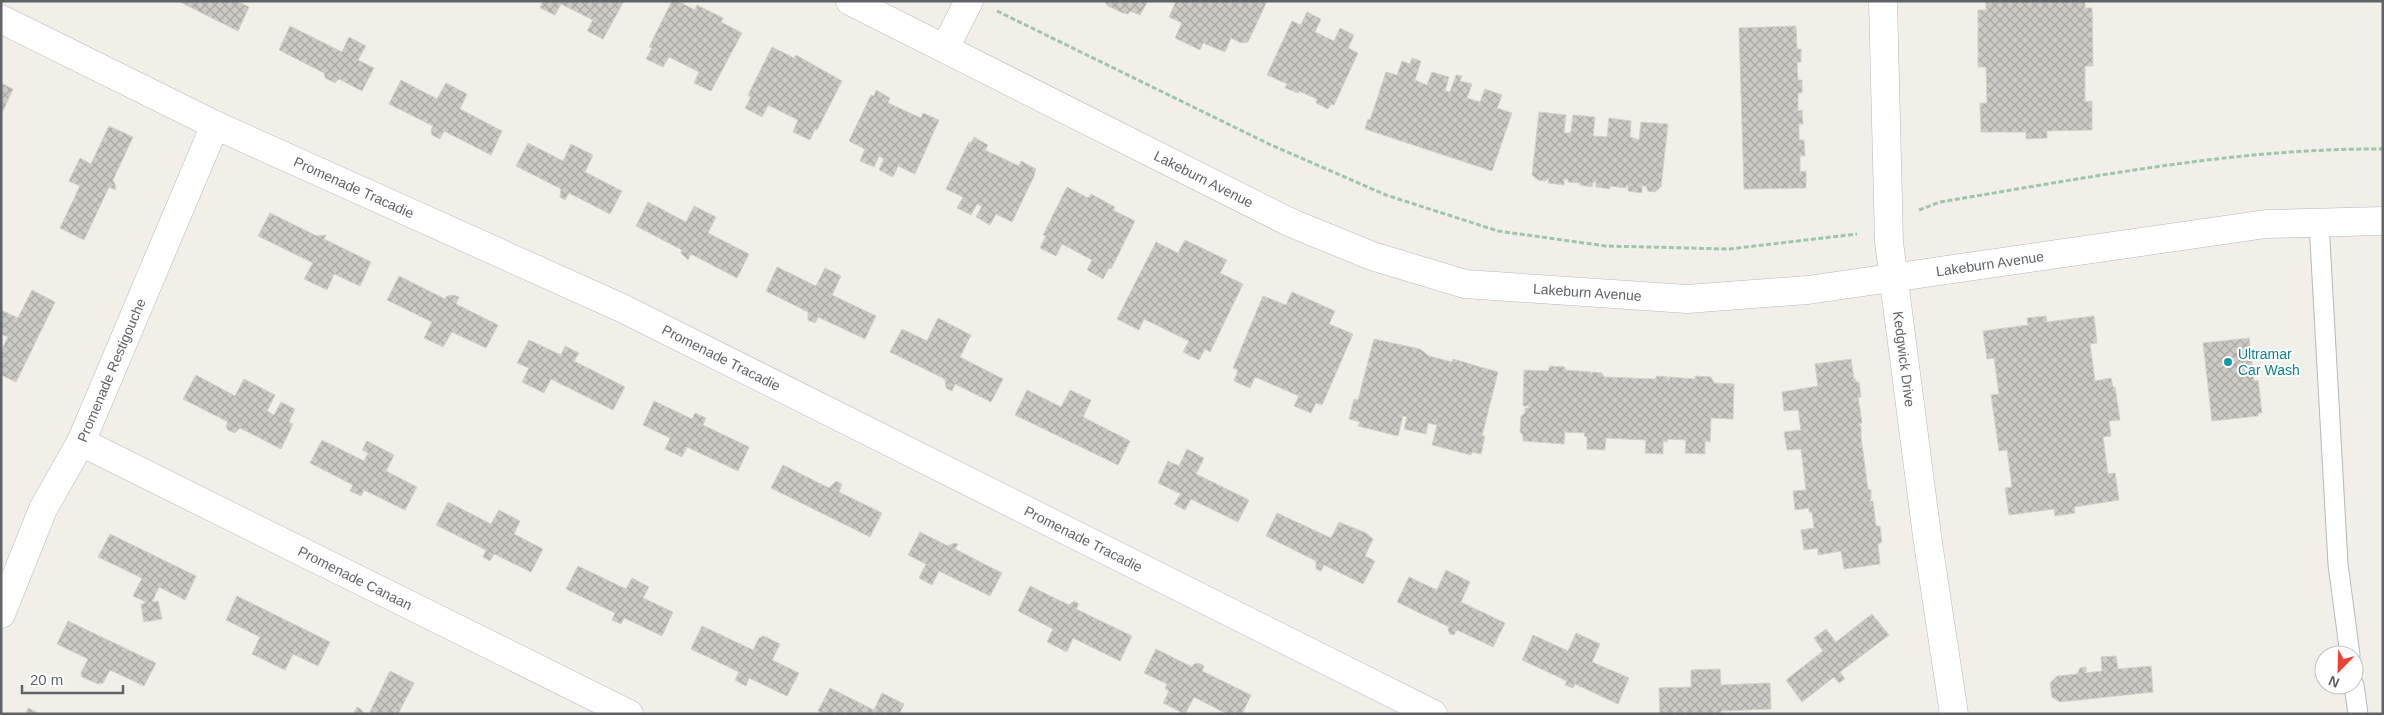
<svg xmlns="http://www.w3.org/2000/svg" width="2384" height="715" font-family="Helvetica,sans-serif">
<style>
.building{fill:url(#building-cross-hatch);stroke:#d6d1c6}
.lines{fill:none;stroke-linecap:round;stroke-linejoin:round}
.service-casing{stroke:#b5b8bc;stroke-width:21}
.minor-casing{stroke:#b5b8bc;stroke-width:29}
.path{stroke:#9cc7a9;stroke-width:3;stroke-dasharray:5 2.5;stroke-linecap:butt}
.service{stroke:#fff;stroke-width:19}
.minor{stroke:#fff;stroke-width:28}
.culture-dot{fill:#0f9aa8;stroke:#fff;stroke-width:2}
.labels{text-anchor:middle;stroke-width:4;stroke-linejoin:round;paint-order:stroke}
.street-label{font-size:14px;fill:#5f6368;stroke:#fff}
.culture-label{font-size:14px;fill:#0d838f;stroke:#fff;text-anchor:start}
</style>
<defs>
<pattern id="building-cross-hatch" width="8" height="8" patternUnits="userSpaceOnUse" patternTransform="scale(1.25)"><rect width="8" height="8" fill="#cccac5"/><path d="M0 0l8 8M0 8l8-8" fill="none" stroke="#a9a8a4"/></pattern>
</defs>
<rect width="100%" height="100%" fill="#f1efe8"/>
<!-- building -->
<g class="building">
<path d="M178,1H237L249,7L238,31Z"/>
<path d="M543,1H624L603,39L587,31L593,20L561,4L555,15L540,8Z"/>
<path d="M672,1H678L695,10L697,5L723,18L721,22L742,33L711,91L694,83L699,72L669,57L663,67L646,59L652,48L649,47Z"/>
<path d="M1104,1H1148L1140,15L1130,11L1128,14L1123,13L1108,6Z"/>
<path d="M1176,1H1267L1248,42L1241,43L1231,38L1225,52L1203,43L1200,50L1175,38L1182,23L1169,17Z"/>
<path d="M1986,1H2085V8H2092L2093,66H2085V102L2092,101V130L2047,131V138L2026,139V132H1981L1980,103H1987L1986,67H1978V10H1986Z"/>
<path d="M1307,12L1321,19L1315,32L1334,41L1340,28L1354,35L1348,48L1358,53L1334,105L1331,104L1328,109L1316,103L1317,99L1299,91L1298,93L1285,88L1287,84L1267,75L1292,21L1301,25Z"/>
<path d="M290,26L342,52L349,37L366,46L358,60L374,68L362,91L339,79L335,83L325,78L324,73L279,50Z"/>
<path d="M1796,26L1797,49H1801V62H1797L1798,80H1802V93H1798V111L1802,110L1803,124H1799V140H1804L1805,156H1800V172L1806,171V188L1744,189L1739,28Z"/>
<path d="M772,47L794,58L796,55L842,81L817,130L815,129L810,140L793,132L798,120L768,105L762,117L745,108L751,97L748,95Z"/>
<path d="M1412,58L1421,61L1415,80L1427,85L1432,72L1449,77L1445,91L1450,92L1456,75L1462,76L1460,81L1472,84L1467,98L1480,102L1485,89L1502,95L1497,108L1512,113L1492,171L1365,129L1368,119L1370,120L1386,72L1397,75L1402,61L1410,64Z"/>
<path d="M401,80L437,99L446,83L467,94L460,109L502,131L491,155L444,131L440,139L432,135L431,130L433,126L389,104Z"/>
<path d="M1,83L13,89L2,113H1Z"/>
<path d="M876,90L890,98L888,103L921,118L923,113L939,120L915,174L898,166L893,177L879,170L884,159L879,156L874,167L860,161L865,149L849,141L871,95L874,96Z"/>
<path d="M1539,112L1566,115L1564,133H1568L1571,132L1573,115L1595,117L1593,136L1607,137L1609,118L1631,121L1630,137L1639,140L1641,122L1668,124L1661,187L1655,192L1648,191L1646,186H1642V193L1628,191V186L1626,185V188L1610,186V189L1596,187V182H1593L1592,187L1580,185V183L1568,182V179H1564V185L1548,183L1549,178L1545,181L1538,180L1532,175Z"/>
<path d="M109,126L133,137L113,180L116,187L115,190L109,187L84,240L60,228L80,186L69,181L80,158L91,164Z"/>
<path d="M974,137L988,145L985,150L1019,166L1021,161L1036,169L1034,174H1035L1012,222L996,214L990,225L976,217L982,206L977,204L971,215L957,208L963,197L946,189L969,142L971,143Z"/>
<path d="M528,143L563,161L571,144L593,155L585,172L622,191L610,214L569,193L565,200L560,197L561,189L516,166Z"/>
<path d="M1067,187L1088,198L1091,194L1115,207L1113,210L1135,221L1111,269L1109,268L1103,279L1087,270L1092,260L1062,244L1056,256L1040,248L1046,236L1043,235Z"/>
<path d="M648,202L686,222L694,206L716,217L708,233L749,254L737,278L691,254L688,260L681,253L682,250L636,226Z"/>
<path d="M270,213L317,236L326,235L324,239L371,262L360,286L334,274L327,290L304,279L313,263L258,236Z"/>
<path d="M1185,240L1227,260L1220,273L1243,284L1210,352L1205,349L1199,360L1183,352L1189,341L1144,319L1139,330L1117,319L1156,242L1178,253Z"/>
<path d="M777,267L816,286L825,268L841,276L832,295L876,316L865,339L818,317L815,323L808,320V312L766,291Z"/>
<path d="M399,276L445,299L447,296L454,295L459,297L456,304L498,325L486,348L452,332L443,347L424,338L432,322L387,300Z"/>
<path d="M32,290L55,302L16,382L1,375V351L8,337L1,334V310L18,318Z"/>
<path d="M1292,292L1335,311L1329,324L1353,334L1322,405L1316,403L1311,413L1294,406L1299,396L1255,377L1250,388L1234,381L1238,370L1233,368L1263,296L1286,305Z"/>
<path d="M2046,316L2047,322L2094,316L2097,343L2090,344L2095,381L2111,378L2113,387H2115L2120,420L2109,421L2111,436L2103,437L2108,474L2115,473L2119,500L2074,507L2075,513L2055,516L2054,509L2009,515L2005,488L2012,487L2007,450L1999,451L1991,395L1999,394L1994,358L1987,359L1983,331L2028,325L2027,318Z"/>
<path d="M938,318L971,335L960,357L1003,379L991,402L955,384L952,391L946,388L945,379L890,352L902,329L927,341Z"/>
<path d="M2249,338L2254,381L2258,380L2262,413H2258V416L2212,421L2203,343Z"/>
<path d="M1374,339L1420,349L1429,356L1452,362L1453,359L1498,372L1482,436H1485L1481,454L1472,452L1471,455L1432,445L1437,425L1428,423L1426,434L1404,429L1407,417L1403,416L1398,436L1358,426L1360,422L1349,419L1354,399L1358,400Z"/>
<path d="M529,340L561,355L565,346L579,353L574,361L625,387L613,410L551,379L544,393L522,382L529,368L517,363Z"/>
<path d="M1851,359L1854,379H1856V382H1859L1861,397H1858L1862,423L1859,424L1861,426V437L1868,489L1871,490V499L1869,501H1873L1876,526H1880L1882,542L1878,544L1880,564L1844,569L1841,551L1818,555V548L1804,550L1801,530L1814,528L1812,512H1809V508L1795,510L1793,491L1806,490L1801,449L1787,450L1784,432L1801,430L1798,410L1784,411L1782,392L1818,386L1815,364Z"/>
<path d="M1550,366L1565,367V370L1591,372V375L1593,372L1602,373L1604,377L1655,379L1657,376L1667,377L1669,381V377L1695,379V376L1711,377L1714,383L1734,384L1733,419L1711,418L1710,442L1705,441V454L1685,453L1686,440L1668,439L1667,442L1663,441V454L1645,453L1646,440L1606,438L1605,450L1587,449V437L1584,436L1585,433L1565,432L1564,444L1523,441V435L1520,432L1521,416L1525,413V408H1529V406H1523L1524,370L1548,371Z"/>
<path d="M196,375L235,396L244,379L275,395L267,411L274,415L281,402L295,409L289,422L293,424L281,449L240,428L235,433L228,430L226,426L228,422L183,399Z"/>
<path d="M1027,390L1061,407L1070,390L1091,400L1083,417L1130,441L1118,465L1015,415Z"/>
<path d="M654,401L692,419L695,413L706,418L703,425L749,447L738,471L687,447L682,457L665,449L670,438L643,425Z"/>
<path d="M322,440L364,461L368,453L362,450L367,441L394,455L386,471L417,487L405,510L364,490L361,496L350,491L353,485L310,463Z"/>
<path d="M1187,449L1204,458L1196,474L1249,500L1238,522L1191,499L1185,510L1174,504L1181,494L1158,483L1168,461L1179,466Z"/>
<path d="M783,465L829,488L836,481L842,484L839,492L882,513L870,537L771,488Z"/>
<path d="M448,502L491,524L499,510L520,521L514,534L543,549L531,572L494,554L490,561L483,557L486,550L436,525Z"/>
<path d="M1277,513L1331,538L1339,522L1366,533L1373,539L1365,556L1375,561L1363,584L1324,565L1321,571L1316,569V561L1266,536Z"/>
<path d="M920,532L948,546L954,543L958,544L955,549L1002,573L990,596L939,571L932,585L919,578L926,564L908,555Z"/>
<path d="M110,534L196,576L185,600L159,587L152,602L158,601L162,619L144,622L141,605L146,602L133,596L142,578L98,557Z"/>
<path d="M578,566L626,589L632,578L649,587L643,598L673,612L662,636L624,618L621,624L612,620L615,613L566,589Z"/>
<path d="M1446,570L1470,582L1461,602L1505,623L1493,647L1457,630L1454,635L1450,634L1448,630L1449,627L1397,602L1409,577L1437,590Z"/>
<path d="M1030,586L1069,605L1074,601L1079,604L1076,609L1132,636L1120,661L1073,638L1067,652L1047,642L1053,629L1018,611Z"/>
<path d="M237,596L330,642L318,666L293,654L285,670L252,654L260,637L226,620Z"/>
<path d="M1872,614L1889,635L1840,672L1845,679L1839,683L1834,677L1802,702L1786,680L1823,651L1814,638L1826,629L1836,642Z"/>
<path d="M68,621L156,663L144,686L110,670L103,683L98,684L82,677L81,673L88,659L57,644Z"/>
<path d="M702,626L753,650L759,638L764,636L780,644L772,660L799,673L787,696L749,678L746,686L735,680L739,672L691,649Z"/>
<path d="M1576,633L1600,644L1592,662L1629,678L1618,704L1575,684L1573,688L1565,685L1567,681L1522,660L1533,635L1568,651Z"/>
<path d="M1156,649L1192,667L1194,664L1199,663L1204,666L1202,671L1251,695L1242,714H1227L1194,697L1185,714L1163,703L1169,691L1165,689L1167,684L1144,673Z"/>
<path d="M2116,656L2118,669L2151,666L2153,692L2060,702L2052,697L2050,683L2057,676L2077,674L2080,668L2086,667V673L2102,671L2101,657Z"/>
<path d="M1720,669L1721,685L1770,683L1771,709L1721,711V714H1660L1659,688L1691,687V670Z"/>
<path d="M390,671L414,683L398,714H369Z"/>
<path d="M830,688L874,710L882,693L904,704L899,714H824L818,711Z"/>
<path d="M357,707L362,710L364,714H353Z"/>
<path d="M28,708L41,714H26Z"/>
</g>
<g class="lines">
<defs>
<g id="service">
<path d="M2319,223L2338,564L2350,655"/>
<path d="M2354,685L2358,714"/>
</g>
<g id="minor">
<path id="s1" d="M850,1L1289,222L1372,256L1465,284L1687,299L1808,290L2266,224L2383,221"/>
<path id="s2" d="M1883,1L1889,242L1927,536L1954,714"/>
<path id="s3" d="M1,19L215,125L624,309L1433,714"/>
<path d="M945,48L969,1"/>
<path id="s4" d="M81,442L629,714"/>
<path id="s5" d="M1,614L43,509L81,442L215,125"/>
</g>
</defs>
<!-- service casing -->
<use href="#service" class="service-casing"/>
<!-- minor casing -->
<use href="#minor" class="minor-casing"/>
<!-- path -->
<g class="path">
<path d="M997,11L1271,145L1386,195L1498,231L1606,246L1729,249L1857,234"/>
<path d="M1919,210L1940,202C2087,178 2234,148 2383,149"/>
</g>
<!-- service -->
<use href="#service" class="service"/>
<!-- minor -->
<use href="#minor" class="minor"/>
</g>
<!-- markers -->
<circle class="culture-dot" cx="2228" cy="362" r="5"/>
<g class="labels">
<!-- street labels -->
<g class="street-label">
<text dy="5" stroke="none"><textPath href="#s1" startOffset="396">Lakeburn Avenue</textPath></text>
<text dy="5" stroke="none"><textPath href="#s3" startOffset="391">Promenade Tracadie</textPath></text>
<text dy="5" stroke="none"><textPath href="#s1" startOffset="1206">Lakeburn Avenue</textPath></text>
<text dy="5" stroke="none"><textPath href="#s1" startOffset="801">Lakeburn Avenue</textPath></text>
<text dy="5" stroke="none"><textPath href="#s3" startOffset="796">Promenade Tracadie</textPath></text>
<text dy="5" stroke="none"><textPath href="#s2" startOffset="359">Kedgwick Drive</textPath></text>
<text dy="5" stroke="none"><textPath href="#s5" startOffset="268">Promenade Restigouche</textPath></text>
<text dy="5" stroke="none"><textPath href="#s3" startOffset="1201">Promenade Tracadie</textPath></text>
<text dy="5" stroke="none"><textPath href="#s4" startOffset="306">Promenade Canaan</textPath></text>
</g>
<!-- culture labels -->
<g class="culture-label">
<text x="2238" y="359">Ultramar<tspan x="2238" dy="16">Car Wash</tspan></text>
</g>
</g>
<!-- border -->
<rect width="2384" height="715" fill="none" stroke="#5f6368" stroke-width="5"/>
<!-- north arrow -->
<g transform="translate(2339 670) rotate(203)"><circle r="24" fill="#ffffff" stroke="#bfc1c3"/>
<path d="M0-4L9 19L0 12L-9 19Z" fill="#ea4335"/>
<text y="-8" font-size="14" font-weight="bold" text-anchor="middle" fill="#5f6368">N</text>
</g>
<!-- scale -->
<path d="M22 685v8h101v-8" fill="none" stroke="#5f6368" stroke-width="2.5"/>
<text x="30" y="685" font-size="15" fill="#5f6368" stroke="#ffffff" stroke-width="4" paint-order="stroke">20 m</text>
</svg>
